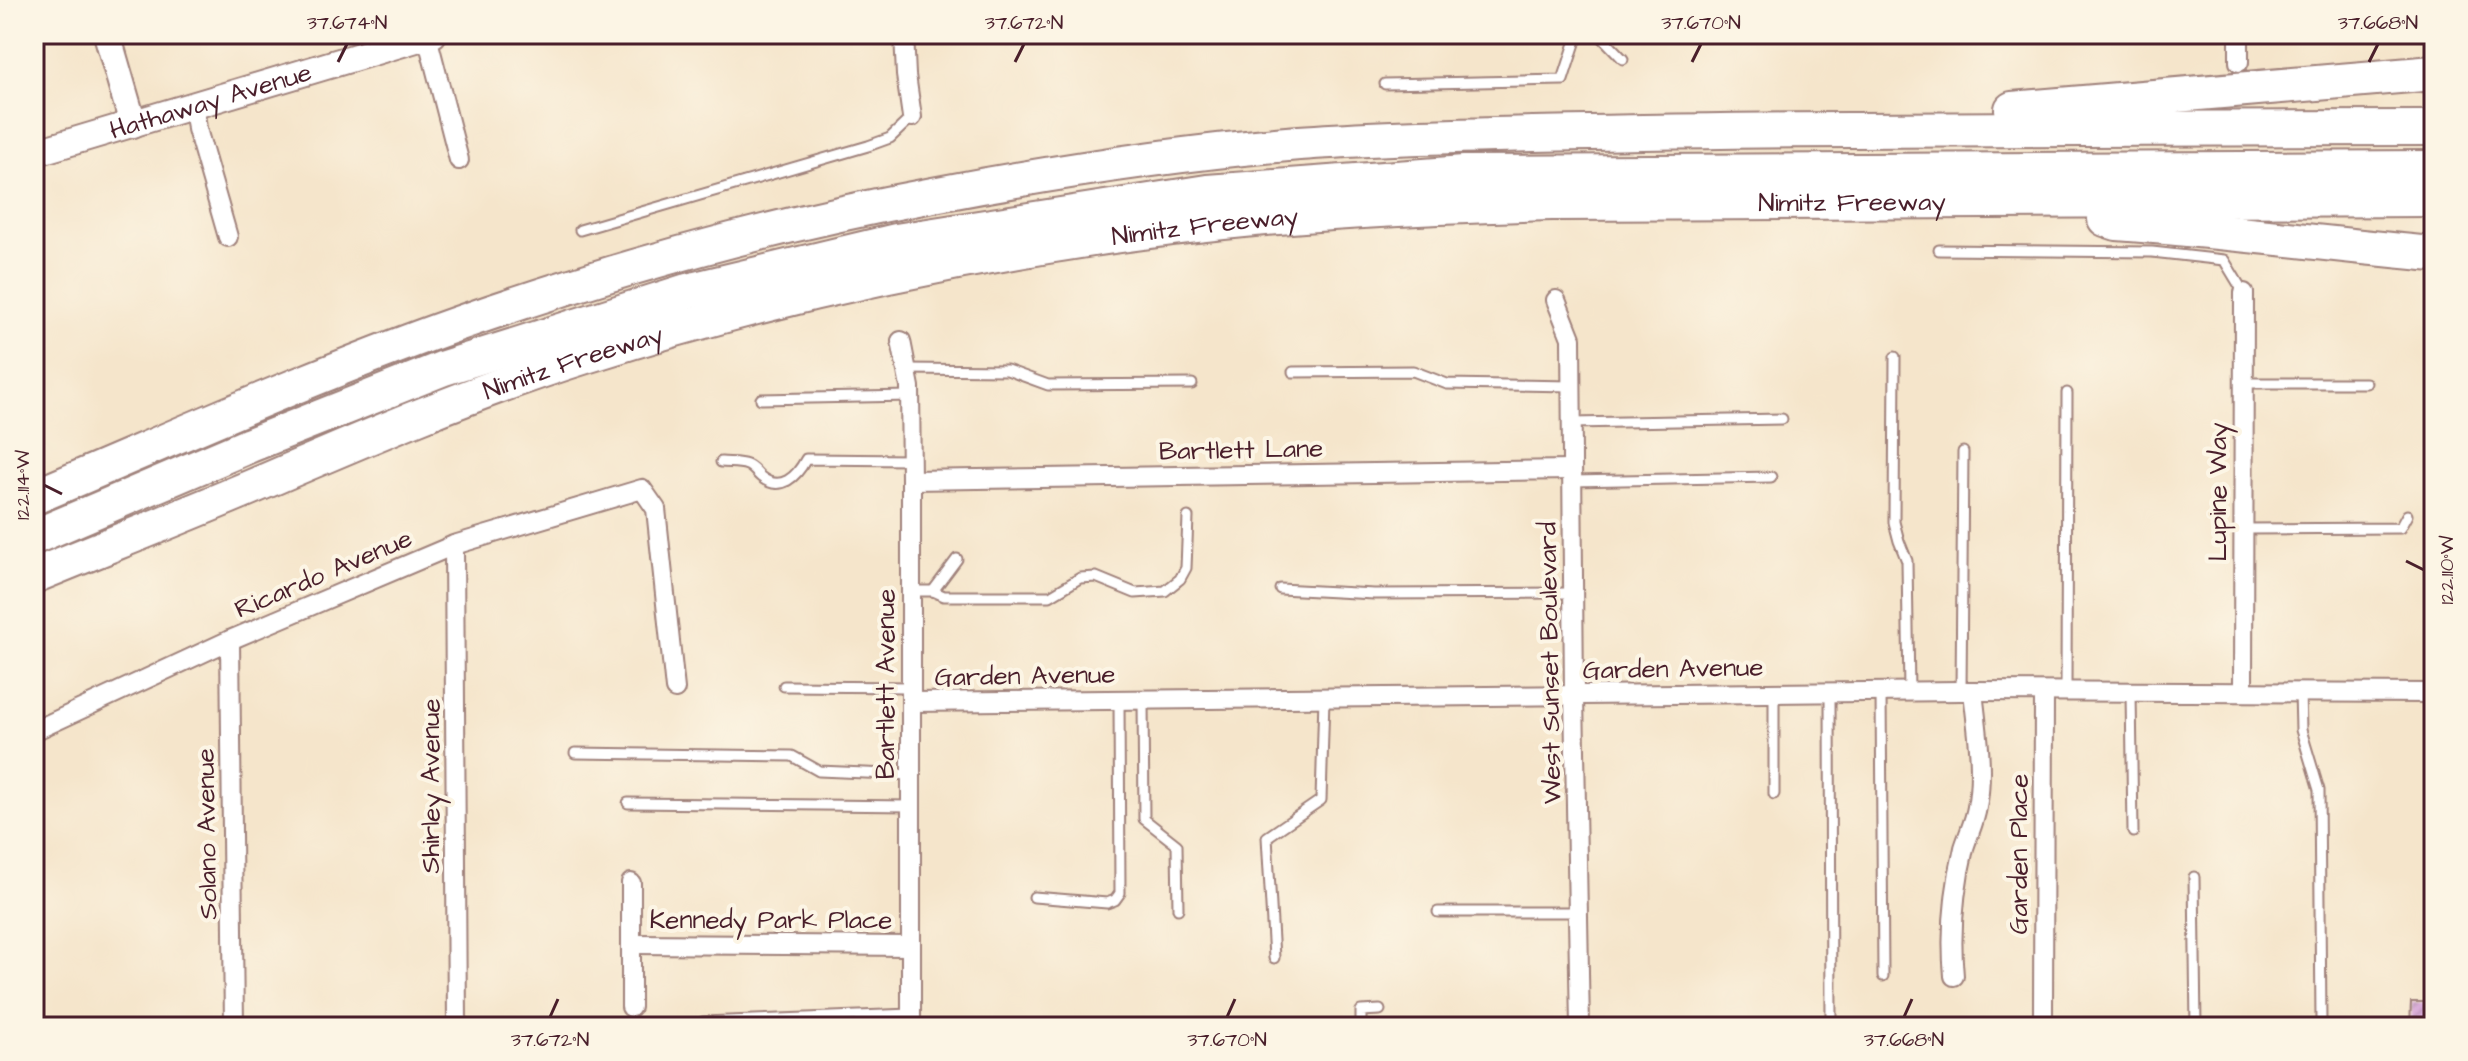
<svg xmlns="http://www.w3.org/2000/svg" width="2468" height="1061" font-family="'Architects Daughter',sans-serif">
<style>
.building{fill:url(#building-hatch)}
.lines{fill:none;stroke-linecap:round;stroke-linejoin:round}
.lane-casing{stroke:#a0827b;stroke-width:13}
.street-casing{stroke:#a0827b;stroke-width:22}
.secondary-casing{stroke:#a0827b;stroke-width:30}
.highway-casing{stroke:#a0827b;stroke-width:38}
.lane{stroke:#fff;stroke-width:9}
.street{stroke:#fff;stroke-width:18}
.secondary{stroke:#fff;stroke-width:26}
.highway{stroke:#fff;stroke-width:34}
.ticks{fill:none;stroke:#4a1f2b;stroke-width:3}
.labels{text-anchor:middle;stroke-width:8;stroke-linejoin:round;paint-order:stroke}
.street-label{font-size:26px;fill:#4a1f2b;stroke:#fcf5e5}
.neatline{fill:none;stroke:#4a1f2b;stroke-width:3}
.ticks-label{font-size:20px;text-anchor:middle;fill:#4a1f2b}
</style>
<defs>
<pattern id="building-hatch" width="6" height="6" patternUnits="userSpaceOnUse" patternTransform="scale(2)"><rect width="6" height="6" fill="#d29cd5"/><path d="M-1 1l2-2M0 6l6-6M5 7l2-2" fill="none" stroke="#ac7fad"/></pattern>
</defs>
<rect width="100%" height="100%" fill="#fcf5e5"/>
<filter id="ink" filterUnits="userSpaceOnUse"><feTurbulence type="fractalNoise" baseFrequency=".0125" numOctaves="2"/><feDisplacementMap in="SourceGraphic" scale="16" xChannelSelector="R" yChannelSelector="G"/><feConvolveMatrix kernelMatrix="1 2 1 2 8 2 1 2 1" color-interpolation-filters="sRGB"/></filter>
<filter id="wash" filterUnits="userSpaceOnUse"><feTurbulence type="fractalNoise" baseFrequency=".006" numOctaves="4" result="noise"/><feDisplacementMap in="SourceGraphic" scale="32" xChannelSelector="R" yChannelSelector="G"/><feGaussianBlur stdDeviation="1.8" result="paint"/><feColorMatrix in="noise" values="0 0 0 0 0 0 0 0 0 0 0 0 0 0 0 0 0 1.4 0 .05"/><feComposite in="paint" operator="in"/></filter>
<g filter="url(#wash)">
<rect width="100%" height="100%" fill="#f5e5cb"/>
<g id="blocks">
<!-- building -->
<path class="building" d="M2411,1002H2434V1027H2410Z"/>
</g>
</g>
<g filter="url(#ink)">
<use href="#blocks" fill-opacity="0" stroke="#a0827b" stroke-width="2"/>
<g class="lines">
<defs>
<g id="lane">
<path d="M1599,34L1623,59"/>
<path d="M1385,84L1563,80L1578,34"/>
<path d="M580,230L868,146L890,138L912,117"/>
<path d="M1939,250L2152,252L2224,260L2244,293"/>
<path d="M1895,357L1894,522L1899,541L1907,561L1909,692"/>
<path d="M906,369L1007,370L1048,385L1192,384"/>
<path d="M1293,372L1413,371L1447,384L1571,386"/>
<path d="M2244,383H2366"/>
<path d="M761,399L910,396"/>
<path d="M1572,423L1782,419"/>
<path d="M721,462C729,463 739,462 747,465C753,467 756,473 761,477C781,493 797,476 806,459L911,460"/>
<path d="M1572,481L1771,477"/>
<path d="M2243,529L2400,528L2407,515"/>
<path d="M1280,589L1374,594L1573,593"/>
<path d="M911,591H933L944,596H1050L1080,578L1096,577L1135,593L1165,591L1180,579L1186,568L1188,517"/>
<path d="M933,591L957,559"/>
<path d="M784,686L911,687"/>
<path d="M1961,691L1963,452"/>
<path d="M1881,692L1883,976"/>
<path d="M2300,692L2301,730L2319,790L2321,1022"/>
<path d="M1830,693L1831,1027"/>
<path d="M2066,693L2067,393"/>
<path d="M2131,693L2133,832"/>
<path d="M1143,700L1144,819L1177,845L1178,909"/>
<path d="M575,753L792,756L819,771L911,775"/>
<path d="M1774,794V693"/>
<path d="M628,803L911,806"/>
<path d="M2194,877L2196,1027"/>
<path d="M1034,897L1107,903L1115,900L1120,893L1119,700"/>
<path d="M2433,900L2434,947"/>
<path d="M1438,912H1580"/>
<path d="M1274,958L1267,837L1321,800L1324,698"/>
<path d="M703,1022L911,1014"/>
<path d="M1361,1027V1011L1380,1010"/>
</g>
<g id="street">
<path d="M904,34L906,75L912,117"/>
<path d="M427,36L459,160"/>
<path d="M2239,62V34"/>
<path d="M194,104L197,129L228,237"/>
<path d="M1556,300L1571,338L1574,695L1580,1027"/>
<path d="M901,341L910,387L911,480V1027"/>
<path d="M911,480L1572,470"/>
<path d="M454,545L457,1027"/>
<path d="M230,640L234,1027"/>
<path d="M2243,692L2244,293"/>
<path d="M912,702L1961,691L2434,693"/>
<path d="M34,731L230,640L454,545L642,489L656,509L675,689"/>
<path d="M631,883V1007"/>
<path d="M631,944L911,946"/>
<path d="M1954,976C1950,934 1954,890 1964,848C1968,835 1975,821 1977,807C1984,769 1977,730 1973,691"/>
<path d="M2043,1015L2044,692"/>
</g>
<g id="secondary">
<path d="M107,34L133,124"/>
<path id="s1" d="M34,153L433,34"/>
</g>
<g id="highway">
<path d="M2012,109L2434,73"/>
<path d="M2105,219L2117,223C2223,231 2328,244 2434,254"/>
<path d="M34,497C174,438 313,375 457,324C611,270 771,225 933,195C1054,172 1176,153 1299,143C1377,137 1455,136 1533,134C1640,132 1747,130 1854,130C2047,129 2241,128 2434,128"/>
<path d="M34,537L250,445L444,368L687,291L896,241L1207,192L1464,173L2434,168"/>
<path id="s2" d="M34,576C107,546 181,517 254,486C363,439 472,392 586,356C777,295 974,253 1173,228C1299,212 1426,207 1552,203L2434,199"/>
</g>
</defs>
<!-- lane casing -->
<use href="#lane" class="lane-casing"/>
<!-- street casing -->
<use href="#street" class="street-casing"/>
<!-- secondary casing -->
<use href="#secondary" class="secondary-casing"/>
<!-- highway casing -->
<use href="#highway" class="highway-casing"/>
<!-- lane -->
<use href="#lane" class="lane"/>
<!-- street -->
<use href="#street" class="street"/>
<!-- secondary -->
<use href="#secondary" class="secondary"/>
<!-- highway -->
<use href="#highway" class="highway"/>
</g>
</g>
<!-- ticks -->
<path class="ticks" d="M338,62L347,44M1015,62L1024,44M1692,62L1701,44M2369,62L2378,44M44,485L62,494M2406,561L2424,570M550,1017L558,999M1227,1017L1235,999M1904,1017L1912,999"/>
<g class="labels">
<!-- street labels -->
<g class="street-label">
<text dy="9" stroke="none"><textPath href="#s1" startOffset="184">Hathaway Avenue</textPath></text>
<text dy="9" stroke="none"><textPath href="#s2" startOffset="1876">Nimitz Freeway</textPath></text>
<text dy="9" stroke="none"><textPath href="#s2" startOffset="1228">Nimitz Freeway</textPath></text>
<text dy="9" stroke="none"><textPath href="#s2" startOffset="580">Nimitz Freeway</textPath></text>
<text transform="translate(1241 449) rotate(-1)" y="9">Bartlett Lane</text>
<text transform="translate(2217 492) rotate(-90)" y="9">Lupine Way</text>
<text transform="translate(323 573) rotate(-23)" y="9">Ricardo Avenue</text>
<text transform="translate(1549 663) rotate(-91)" y="9">West Sunset Boulevard</text>
<text transform="translate(1673 668) rotate(-1)" y="9">Garden Avenue</text>
<text transform="translate(1025 675) rotate(-1)" y="9">Garden Avenue</text>
<text transform="translate(885 684) rotate(-90)" y="9">Bartlett Avenue</text>
<text transform="translate(430 786) rotate(-90)" y="9">Shirley Avenue</text>
<text transform="translate(206 834) rotate(-91)" y="9">Solano Avenue</text>
<text transform="translate(2018 854) rotate(-90)" y="9">Garden Place</text>
<text x="771" y="928">Kennedy Park Place</text>
</g>
</g>
<!-- margin -->
<rect width="2468" height="1061" fill="none" stroke="#fcf5e5" stroke-width="88"/>
<rect x="44" y="44" width="2380" height="973" class="neatline"/>
<g class="ticks-label">
<text x="347" y="29">37.674°N</text>
<text x="1024" y="29">37.672°N</text>
<text x="1701" y="29">37.670°N</text>
<text x="2378" y="29">37.668°N</text>
<text transform="translate(22 485) rotate(-90)" y="7">122.114°W</text>
<text transform="translate(2446 570) rotate(-90)" y="7">122.110°W</text>
<text x="550" y="1046">37.672°N</text>
<text x="1227" y="1046">37.670°N</text>
<text x="1904" y="1046">37.668°N</text>
</g>
</svg>
